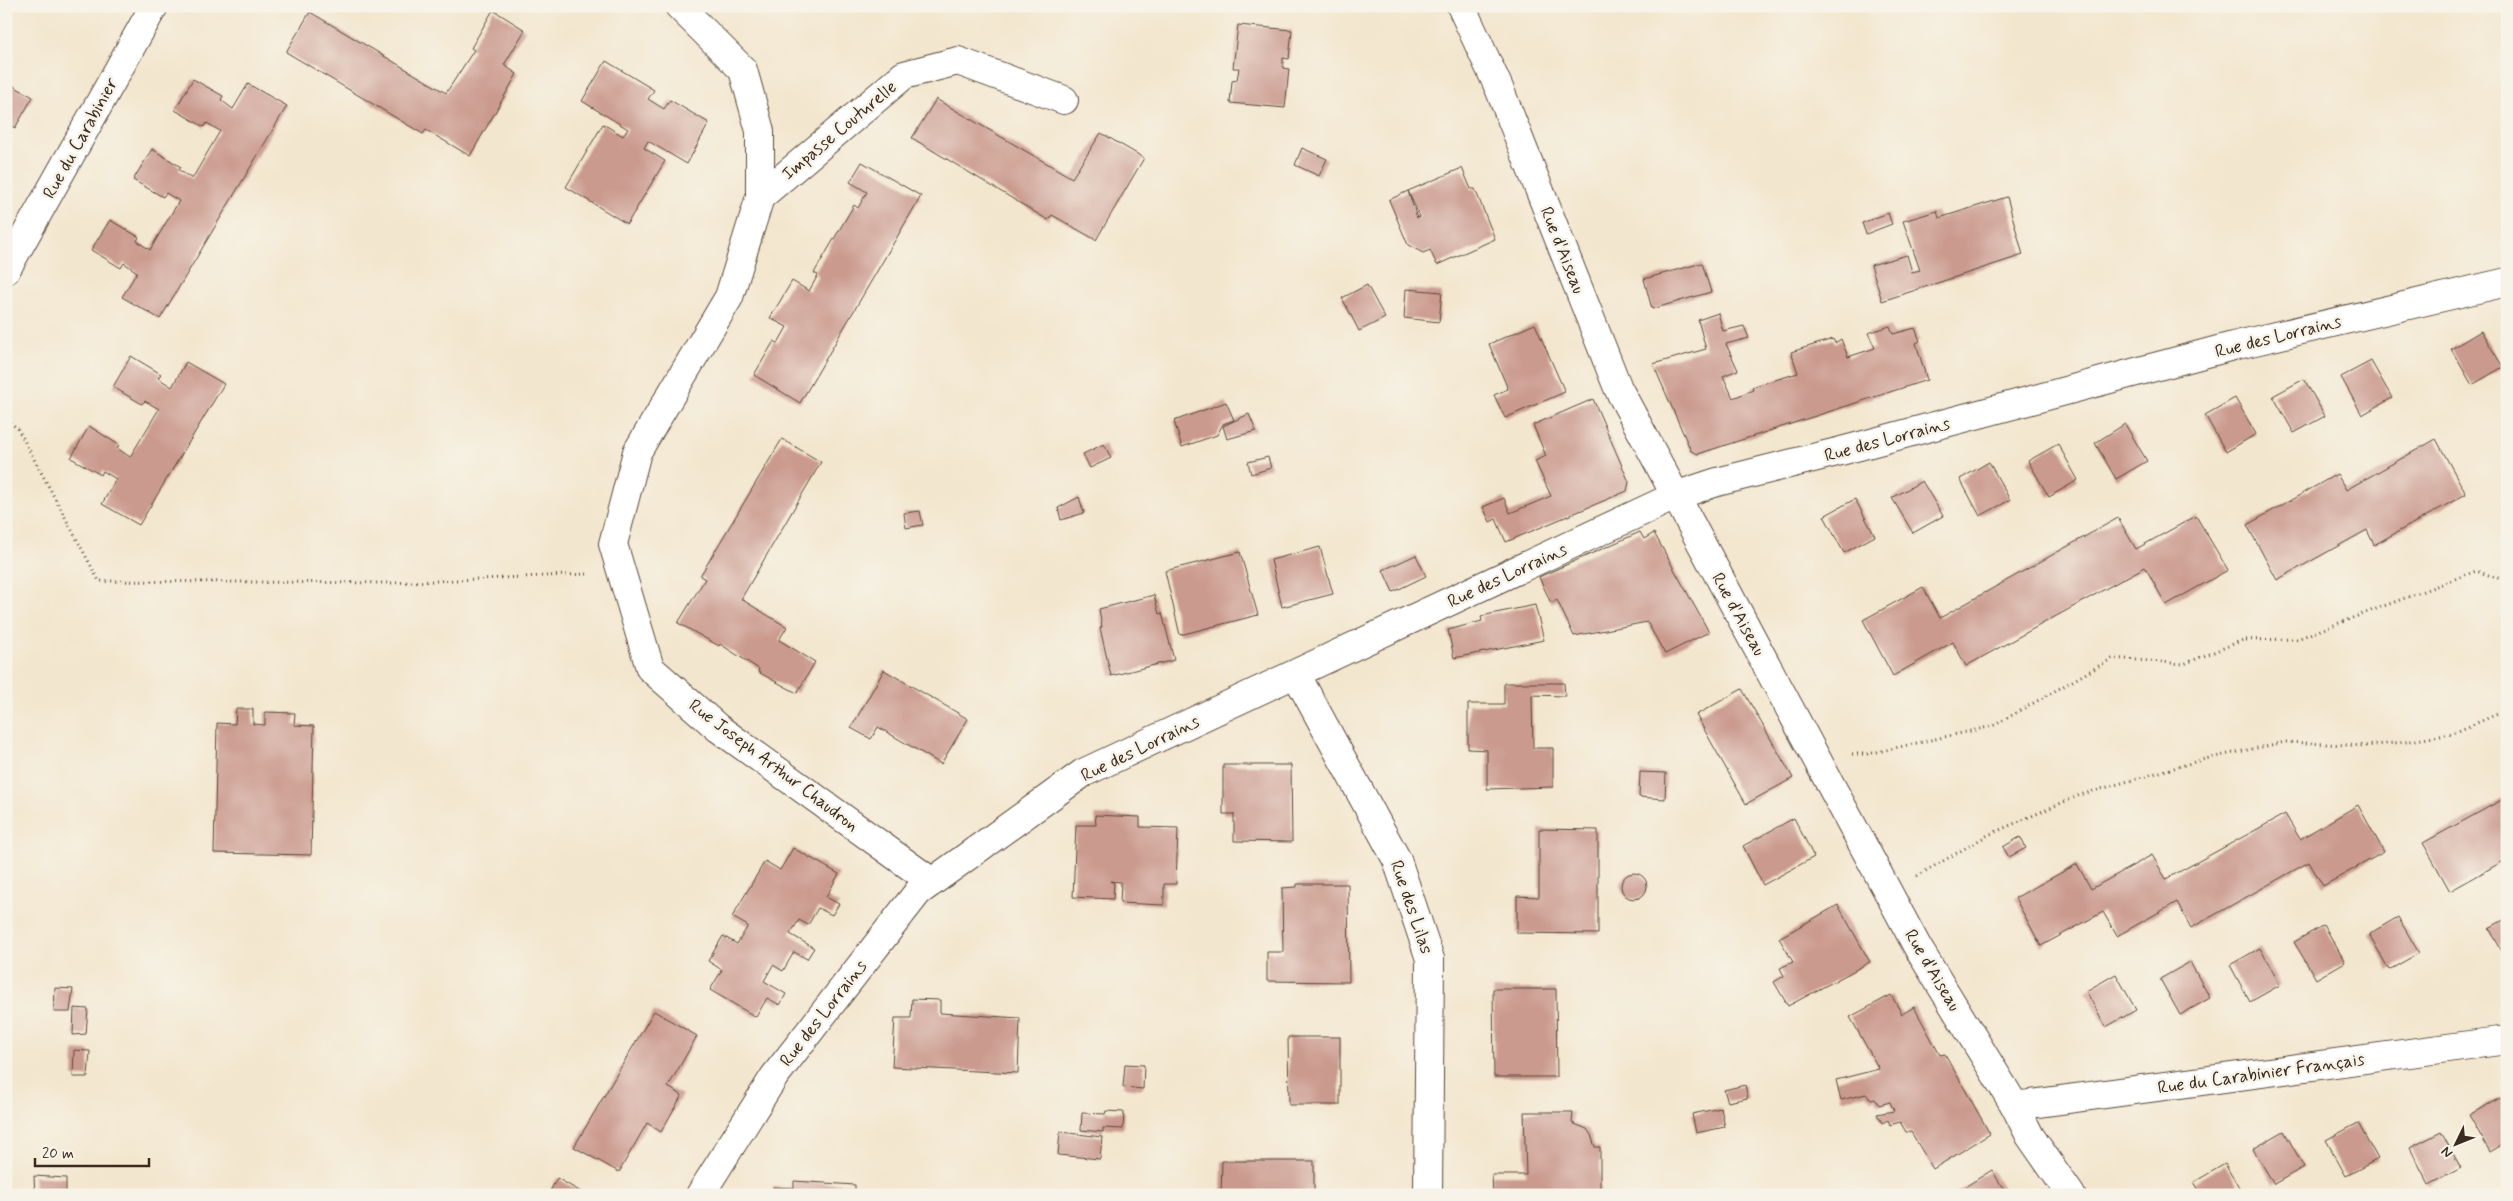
<svg xmlns="http://www.w3.org/2000/svg" width="2513" height="1201" font-family="Mynerve,sans-serif">
<style>
.building{fill:#cb9a8e}
.lines{fill:none;stroke-linecap:round;stroke-linejoin:round}
.minor-casing{stroke:#574638;stroke-width:30}
.tertiary-casing{stroke:#574638;stroke-width:30}
.path{stroke:#574638;stroke-width:3;stroke-dasharray:1 4;stroke-linecap:butt}
.minor{stroke:#fff;stroke-width:28}
.tertiary{stroke:#fff;stroke-width:28}
.labels{text-anchor:middle;stroke-width:5;stroke-linejoin:round;paint-order:stroke}
.street-label{font-size:18px;fill:#3b2a1e;stroke:#f7f3e8}
</style>
<rect width="100%" height="100%" fill="#f7f3e8"/>
<filter id="ink" filterUnits="userSpaceOnUse"><feTurbulence type="fractalNoise" baseFrequency=".02" numOctaves="2"/><feDisplacementMap in="SourceGraphic" scale="10" xChannelSelector="R" yChannelSelector="G"/><feConvolveMatrix kernelMatrix="1 2 1 2 8 2 1 2 1" color-interpolation-filters="sRGB"/></filter>
<filter id="wash" filterUnits="userSpaceOnUse"><feTurbulence type="fractalNoise" baseFrequency=".0096" numOctaves="4" result="noise"/><feDisplacementMap in="SourceGraphic" scale="20" xChannelSelector="R" yChannelSelector="G"/><feGaussianBlur stdDeviation="1.12" result="paint"/><feColorMatrix in="noise" values="0 0 0 0 0 0 0 0 0 0 0 0 0 0 0 0 0 1.4 0 .05"/><feComposite in="paint" operator="in"/></filter>
<g filter="url(#wash)">
<rect width="100%" height="100%" fill="#f3e6ce"/>
<g id="blocks">
<!-- building -->
<g class="building">
<path d="M493,10L525,30L504,65L517,74L470,156L426,130L423,134L286,52L310,12L446,93L474,50L471,48Z"/>
<path d="M1238,25L1292,30L1289,59L1283,58V68L1289,69L1285,108L1230,103L1232,81L1237,80L1239,68H1233Z"/>
<path d="M606,61L654,90L648,99L664,109L670,100L709,123L687,164L648,141L644,148L665,161L627,224L566,187L603,124L623,136L628,129L582,101Z"/>
<path d="M193,79L223,96L221,100L233,109L248,84L287,106L160,319L122,297L137,272L124,263L121,268L91,250L110,220L139,237L137,241L150,250L164,226L179,201L166,193L163,197L133,180L152,149L181,167L179,170L192,179L220,131L207,123L204,127L175,110Z"/>
<path d="M6,82L33,97L15,128L6,123Z"/>
<path d="M936,99L1072,178L1101,133L1144,158L1096,240L1052,215L1048,220L912,138Z"/>
<path d="M1302,148L1327,159L1319,176L1295,165Z"/>
<path d="M862,162L921,196L800,403L754,375L774,341L778,343L787,327L770,318L792,281L809,291L818,275L814,273L854,205L858,208L867,192L850,182Z"/>
<path d="M1462,168L1471,189H1475L1495,239L1437,265L1430,250L1423,253L1408,245L1389,200L1408,191L1417,218L1420,217L1408,191Z"/>
<path d="M2007,197L2023,255L1882,301L1871,265L1907,255L1912,272L1920,270L1903,221L1937,211L1939,218Z"/>
<path d="M1888,213L1892,224L1866,234L1862,223Z"/>
<path d="M1702,263L1711,292L1652,309L1644,279Z"/>
<path d="M1367,285L1385,318L1359,331L1342,298Z"/>
<path d="M1406,289L1442,292L1439,322L1404,318Z"/>
<path d="M1718,313L1723,331L1744,326L1749,338L1726,344L1738,370L1723,376L1733,398L1753,390L1752,387L1798,373L1791,352L1833,339L1835,343L1841,339L1848,357L1875,348L1868,333L1890,326L1893,334L1915,328L1920,341L1916,343L1927,380L1698,454L1691,451L1653,364L1706,349L1698,320Z"/>
<path d="M1535,324L1565,392L1505,418L1494,395L1508,389L1489,344Z"/>
<path d="M2481,331L2503,367L2472,385L2451,349Z"/>
<path d="M131,356L161,374L158,378L172,387L186,362L224,384L139,525L102,504L116,479L103,471L101,475L71,458L89,426L119,445L117,448L130,457L159,409L145,401L142,404L113,387Z"/>
<path d="M2371,361L2392,398L2362,415L2341,377Z"/>
<path d="M2304,379L2325,416L2294,433L2273,396Z"/>
<path d="M2235,398L2256,434L2226,452L2205,415Z"/>
<path d="M1593,399L1629,482L1627,491L1506,542L1496,519L1490,522L1483,507L1504,498L1510,513L1551,496L1535,461L1546,456L1533,425Z"/>
<path d="M1226,402L1234,420L1223,424L1217,435L1182,447L1174,421Z"/>
<path d="M1249,414L1256,431L1227,439L1223,426Z"/>
<path d="M2125,424L2147,461L2116,479L2095,443Z"/>
<path d="M782,439L821,462L741,599L787,627L779,640L815,662L797,693L758,672L759,669L720,644L719,646L678,623L705,579L700,576Z"/>
<path d="M2436,439L2466,494L2374,545L2367,530L2277,580L2247,525L2337,474L2346,490Z"/>
<path d="M1104,444L1111,458L1090,468L1083,454Z"/>
<path d="M2058,444L2078,480L2049,497L2028,461Z"/>
<path d="M1268,457L1271,468L1251,474L1248,462Z"/>
<path d="M1989,462L2010,500L1980,516L1960,479Z"/>
<path d="M1922,481L1943,516L1913,533L1892,498Z"/>
<path d="M1079,497L1084,513L1061,520L1058,508Z"/>
<path d="M1855,499L1875,536L1844,553L1824,516Z"/>
<path d="M920,511L923,525L906,528L904,513Z"/>
<path d="M2196,516L2228,570L2166,605L2145,567L1966,666L1953,642L1893,676L1863,620L1923,587L1940,618L2118,518L2136,549Z"/>
<path d="M1640,532L1644,539L1654,533L1709,632L1665,654L1647,622L1574,636L1557,600L1551,603L1539,577Z"/>
<path d="M1320,547L1333,594L1282,607L1271,560Z"/>
<path d="M1240,552L1258,615L1180,635L1165,571Z"/>
<path d="M1416,555L1426,576L1393,592L1383,570Z"/>
<path d="M1154,595L1159,614L1162,613L1174,660L1111,676L1100,628L1102,627L1099,609Z"/>
<path d="M1535,605L1544,640L1454,658L1448,630L1482,621L1481,616Z"/>
<path d="M884,670L968,719L941,764L878,727L871,739L851,728Z"/>
<path d="M1504,683H1564L1565,696L1532,695L1533,748H1553V787L1487,789V750L1468,749V704H1504Z"/>
<path d="M1742,689L1793,778L1746,804L1696,715Z"/>
<path d="M236,709H253V724L265,725V712L295,713L294,725L314,726L311,855L214,853L217,723L235,724Z"/>
<path d="M1223,765H1291L1292,842L1234,841V814H1223Z"/>
<path d="M1640,772L1666,773L1665,799L1639,797Z"/>
<path d="M2507,797V859L2450,891L2423,843Z"/>
<path d="M2358,805L2384,852L2323,886L2309,862L2191,928L2177,902L2117,936L2103,912L2041,946L2015,898L2077,864L2091,889L2152,855L2166,879L2285,814L2300,839Z"/>
<path d="M1095,815L1140,817V827L1178,828L1176,884H1164V905L1120,903L1121,882L1110,881L1114,883L1113,899L1073,897L1076,825H1096Z"/>
<path d="M1794,818L1814,857L1763,885L1743,846Z"/>
<path d="M1539,829L1598,830V934L1517,933V896L1539,897Z"/>
<path d="M2020,837L2026,848L2009,857L2003,847Z"/>
<path d="M793,848L839,874L826,897L839,904L832,915L818,908L808,925L799,920L790,934L814,948L807,959L794,952L783,971L773,965L764,981L786,994L780,1005L767,998L756,1017L710,990L722,970L708,961L723,936L737,944L748,926L732,917L765,861L780,870Z"/>
<circle cx="1634" cy="886" r="13"/>
<path d="M1297,884H1348L1349,982L1267,981V952H1283L1282,888L1297,887Z"/>
<path d="M1838,905L1870,962L1788,1006L1774,982L1784,976L1780,968L1793,962L1779,938Z"/>
<path d="M2398,917L2419,953L2389,970L2369,934Z"/>
<path d="M2507,918V960L2489,928Z"/>
<path d="M2324,925L2345,962L2316,979L2294,942Z"/>
<path d="M2260,948L2280,985L2250,1002L2230,965Z"/>
<path d="M2190,962L2210,998L2180,1015L2160,979Z"/>
<path d="M2116,974L2136,1010L2106,1027L2086,991Z"/>
<path d="M55,988L73,989L70,1012H54Z"/>
<path d="M1493,989H1556L1557,1077H1494Z"/>
<path d="M1891,995L1902,1014L1914,1007L1940,1055L1945,1054L1990,1134L1933,1169L1911,1132H1906L1900,1122L1890,1125L1888,1120L1882,1123L1877,1114L1894,1111L1890,1102L1879,1105L1875,1099L1871,1100L1866,1094L1841,1100L1836,1080L1879,1069L1850,1017Z"/>
<path d="M912,999L940,1000V1013L1020,1018L1018,1073L892,1067L895,1018H911Z"/>
<path d="M74,1008L88,1009L86,1034L73,1035Z"/>
<path d="M654,1011L697,1036L668,1087L682,1095L661,1132L647,1123L619,1172L574,1147Z"/>
<path d="M1288,1037H1340V1105H1289Z"/>
<path d="M74,1050L90,1051L88,1077H73Z"/>
<path d="M1125,1064L1144,1065L1143,1089L1123,1087Z"/>
<path d="M1745,1085L1748,1098L1728,1102L1724,1090Z"/>
<path d="M2500,1098L2507,1110V1142L2490,1152L2469,1115Z"/>
<path d="M1721,1108L1725,1127L1696,1133L1692,1114Z"/>
<path d="M1106,1111L1124,1112L1123,1129L1103,1128V1132L1081,1130L1082,1113L1105,1114Z"/>
<path d="M1524,1112H1573L1572,1123L1587,1129L1591,1135L1595,1147H1600V1195H1493L1492,1175H1526Z"/>
<path d="M2358,1123L2378,1159L2346,1176L2326,1140Z"/>
<path d="M2284,1131L2304,1167L2274,1184L2253,1149Z"/>
<path d="M1060,1132L1102,1137L1100,1159L1058,1155Z"/>
<path d="M2441,1132L2461,1168L2429,1185L2410,1148Z"/>
<path d="M1222,1161H1314V1192H1289V1195L1221,1194Z"/>
<path d="M2225,1164L2243,1195H2202L2194,1182Z"/>
<path d="M1992,1170L2007,1195H1952Z"/>
<path d="M34,1176L66,1178V1195H35Z"/>
<path d="M557,1178L586,1195H548Z"/>
<path d="M794,1181L855,1185V1195H773V1187L794,1188Z"/>
</g>
</g>
</g>
<g filter="url(#ink)">
<use href="#blocks" fill-opacity="0" stroke="#574638" stroke-width="1"/>
<g class="lines">
<defs>
<g id="minor">
<path d="M679,6L743,70L760,131V197L729,297L637,452L613,544L650,668L718,728L932,882"/>
<path d="M760,197L904,75L958,61L1064,100"/>
<path d="M6,270L154,6"/>
<path d="M1296,674L1397,860L1430,959L1428,1195"/>
<path d="M2015,1106L2507,1040"/>
<path d="M700,1195L774,1077L918,892L1083,773L1675,496L1717,482L1841,451L2233,346L2507,282"/>
</g>
<path id="tertiary" d="M1461,6L1499,88L1618,388L1918,948L2015,1106L2030,1136L2071,1195"/>
</defs>
<!-- minor casing -->
<use href="#minor" class="minor-casing"/>
<!-- tertiary casing -->
<use href="#tertiary" class="tertiary-casing"/>
<!-- path -->
<g class="path">
<path d="M6,419L18,429L99,581L391,583L588,574"/>
<path d="M1852,754H1868L1993,726L2113,658L2184,664L2243,640L2297,639L2476,571L2507,581"/>
<path d="M1917,876L1988,835L2080,795L2205,759L2285,742L2365,746L2405,742L2451,734L2507,710"/>
</g>
<!-- minor -->
<use href="#minor" class="minor"/>
<!-- tertiary -->
<use href="#tertiary" class="tertiary"/>
</g>
</g>
<g class="labels">
<!-- street labels -->
<g class="street-label">
<text transform="translate(839 130) rotate(-40)" y="6">Impasse Couturelle</text>
<text transform="translate(80 138) rotate(-61)" y="6">Rue du Carabinier</text>
<text transform="translate(1563 250) rotate(68)" y="6">Rue d'Aiseau</text>
<text transform="translate(2278 336) rotate(-14)" y="6">Rue des Lorrains</text>
<text transform="translate(1887 439) rotate(-15)" y="6">Rue des Lorrains</text>
<text transform="translate(1507 575) rotate(-25)" y="6">Rue des Lorrains</text>
<text transform="translate(1739 614) rotate(61)" y="6">Rue d'Aiseau</text>
<text transform="translate(1140 748) rotate(-26)" y="6">Rue des Lorrains</text>
<text transform="translate(774 765) rotate(37)" y="6">Rue Joseph Arthur Chaudron</text>
<text transform="translate(1412 907) rotate(71)" y="6">Rue des Lilas</text>
<text transform="translate(1933 970) rotate(59)" y="6">Rue d'Aiseau</text>
<text transform="translate(823 1013) rotate(-52)" y="6">Rue des Lorrains</text>
<text transform="translate(2261 1073) rotate(-8)" y="6">Rue du Carabinier Français</text>
</g>
</g>
<!-- margin -->
<rect width="2513" height="1201" fill="none" stroke="#f7f3e8" stroke-width="25"/>
<!-- north arrow -->
<g transform="translate(2456 1144) rotate(227)" stroke="#f7f3e8" stroke-width="4" paint-order="stroke">
<path d="M0-4L9 19L0 12L-9 19Z" fill="#3b2a1e"/>
<text y="-8" font-size="14" font-weight="bold" text-anchor="middle" fill="#3b2a1e">N</text>
</g>
<!-- scale -->
<path d="M35 1158v8h114v-8" fill="none" stroke="#3b2a1e" stroke-width="2.5"/>
<text x="42" y="1158" font-size="15" fill="#3b2a1e" stroke="#f7f3e8" stroke-width="4" paint-order="stroke">20 m</text>
</svg>
